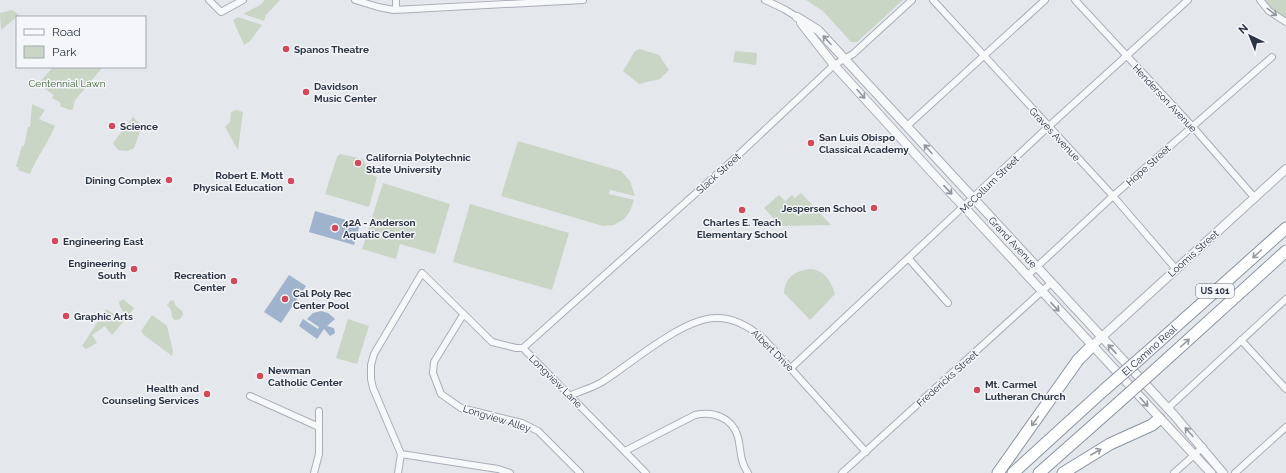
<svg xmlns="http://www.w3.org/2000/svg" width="1286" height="473" font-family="Raleway,sans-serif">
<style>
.green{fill:#c9d6c5}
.water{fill:#9fb4cc}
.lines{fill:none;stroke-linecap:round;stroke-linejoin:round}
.minor-casing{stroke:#a9aeb7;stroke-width:8}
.tertiary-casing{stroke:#a9aeb7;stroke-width:10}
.motorway-casing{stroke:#8b94a3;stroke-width:13}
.minor{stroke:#f7f8fa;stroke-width:6}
.tertiary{stroke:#f7f8fa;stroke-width:8}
.motorway{stroke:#fff;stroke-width:11}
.motorway-bridge-casing{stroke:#8b94a3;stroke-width:13;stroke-linecap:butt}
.motorway-bridge{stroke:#fff;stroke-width:11}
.oneway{stroke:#9196a0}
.oneway2{stroke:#959aa2}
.poi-dot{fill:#d1495b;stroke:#f4f6f9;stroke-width:1.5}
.labels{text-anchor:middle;stroke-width:3;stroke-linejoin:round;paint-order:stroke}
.shield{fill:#f4f6f9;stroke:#676e7b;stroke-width:1}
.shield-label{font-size:9px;font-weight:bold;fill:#2b3445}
.poi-label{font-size:10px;font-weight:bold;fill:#2b3445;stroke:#f4f6f9;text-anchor:start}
.park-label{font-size:10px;fill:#3f6138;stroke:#f4f6f9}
.street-label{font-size:10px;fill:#2b3445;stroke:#f4f6f9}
</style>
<rect width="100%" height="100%" fill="#e4e7ec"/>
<!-- green -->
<g class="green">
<path d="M265,0H280L266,15L264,21L243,14L260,5Z"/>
<path d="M806,0H903L857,42H851L823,11Z"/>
<path d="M1263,0H1286V19L1274,12Z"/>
<path d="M12,10L19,15L1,30L0,13Z"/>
<path d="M238,17L262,25L250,41L244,45L233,20Z"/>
<path d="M640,49L659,55L669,70L660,79L639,84L623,71L635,51Z"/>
<path d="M735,51L757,53L756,65L733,62Z"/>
<path d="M53,67H103L75,100L73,109L70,110L60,106L61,103L52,98L54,95L38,84Z"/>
<path d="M32,104L45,110L39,119L55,126C48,143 37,156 30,174L18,170L19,168L16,166L22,146H24L28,127H30Z"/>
<path d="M236,110L243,112L238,150L225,127L230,122L231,112Z"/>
<path d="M133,117L142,126L134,148L128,151L118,150L113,143Z"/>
<path d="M518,141L621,171L630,181L635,196L610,190L609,194L634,200L630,211L624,219L614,225L603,226L501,196Z"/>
<path d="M340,154L363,159L370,174L377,177L369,207L325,194L337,157Z"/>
<path d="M383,183L450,204L435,254L400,244L396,259L362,249Z"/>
<path d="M801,193L831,225L781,226L764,208L779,195L785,201L792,195L795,198Z"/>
<path d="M470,204L569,233L552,290L453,262Z"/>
<path d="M810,269C824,270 831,281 835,294L810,320L784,293C785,277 795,271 810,269Z"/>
<path d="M123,299L134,308L128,316C123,313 120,308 119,302Z"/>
<path d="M171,300L174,301L176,306L182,311L183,315L180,319L175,320L172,317L171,310L167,305Z"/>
<path d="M106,309L124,321L112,335L105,326L92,335L97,343L86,349L82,346Z"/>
<path d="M152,315L167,326L173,351L172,356L144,335L141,331Z"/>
<path d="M348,319L369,326L357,364L336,358Z"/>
</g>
<!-- water -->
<g class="water">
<path d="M315,211L360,224L354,245L309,232Z"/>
<path d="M289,275L306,286L281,323L264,312Z"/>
<path d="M321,311L328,313L335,319L327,326L334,328L335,333L330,336L324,329L317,339L299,326L303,319L318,329L319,327L307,319L313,313Z"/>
</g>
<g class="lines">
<defs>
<g id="minor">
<path d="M209,0L221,12L243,0"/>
<path d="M355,0L378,7L394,10L583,0"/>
<path d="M765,0L784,9L797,17"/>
<path d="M933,0L1113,196L1176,269"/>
<path d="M1075,0L1192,126L1254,197"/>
<path d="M1260,0L1269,11L1286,22"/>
<path d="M396,9V0"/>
<path d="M907,126L1045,0"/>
<path d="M909,259L948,303"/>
<path d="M1027,276L1113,196L1272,57"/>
<path d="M463,315L434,362L433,373L441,394L461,408L522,423L538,431L580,473"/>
<path d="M1241,340L1286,389"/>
<path d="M523,348L734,159L834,65L853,54L912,0"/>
<path d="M791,368L1048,127L1188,0"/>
<path d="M571,395C581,391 592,388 602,382C631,364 681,319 715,318C734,317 750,327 764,339L866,452"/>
<path d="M250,396L319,427"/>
<path d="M1168,408L1286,299"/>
<path d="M625,451L695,415C713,411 732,417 738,437C741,450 740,462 748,473"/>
<path d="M401,454L498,469L510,473"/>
<path d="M314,473L319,454V411"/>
<path d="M398,473L401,454L373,388L371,379V365L374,354L422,273L492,342L516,348H523L646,473"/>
<path d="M842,473L1051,283"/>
<path d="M1174,473L1203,447"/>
<path d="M1235,473L1286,427"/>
</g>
<g id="tertiary">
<path d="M797,17L818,30L865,81L1174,415L1223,473"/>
<path d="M801,23L834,65L937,178L1211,473"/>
<path d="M1092,346L1286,169"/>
</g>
<g id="motorway">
<path d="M1144,355L1286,228"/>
<path d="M1156,369L1286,251"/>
<path d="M998,473L1078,360L1092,346"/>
<path d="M1013,473L1104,390"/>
<path d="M1039,473L1117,404"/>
<path d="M1063,473L1110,444L1152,425L1159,419"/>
</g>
</defs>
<!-- minor casing -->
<use href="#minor" class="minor-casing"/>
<!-- tertiary casing -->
<use href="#tertiary" class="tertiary-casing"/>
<!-- motorway casing -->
<use href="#motorway" class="motorway-casing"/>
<!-- minor -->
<use href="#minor" class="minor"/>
<!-- tertiary -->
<use href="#tertiary" class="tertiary"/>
<!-- motorway -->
<use href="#motorway" class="motorway"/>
<defs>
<g id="motorway-bridge">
<path d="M1104,390L1144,355"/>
<path d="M1117,404L1156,369"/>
</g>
</defs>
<!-- motorway-bridge casing -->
<use href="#motorway-bridge" class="motorway-bridge-casing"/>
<!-- motorway-bridge -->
<use href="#motorway-bridge" class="motorway-bridge"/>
</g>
<!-- one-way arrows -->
<defs><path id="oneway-shaft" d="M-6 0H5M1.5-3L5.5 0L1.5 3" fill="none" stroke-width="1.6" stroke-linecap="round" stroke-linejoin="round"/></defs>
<g class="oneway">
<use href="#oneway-shaft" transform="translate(1272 12) rotate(38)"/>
<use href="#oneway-shaft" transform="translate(827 40) rotate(-132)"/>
<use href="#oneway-shaft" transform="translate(861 94) rotate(48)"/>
<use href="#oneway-shaft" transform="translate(928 149) rotate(-132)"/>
<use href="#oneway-shaft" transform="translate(948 190) rotate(47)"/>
<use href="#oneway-shaft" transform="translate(1055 307) rotate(47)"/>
<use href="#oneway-shaft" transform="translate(1112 349) rotate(-133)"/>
<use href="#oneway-shaft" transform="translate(1144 402) rotate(48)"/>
<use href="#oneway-shaft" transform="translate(1189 432) rotate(-132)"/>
</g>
<g class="oneway2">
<use href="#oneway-shaft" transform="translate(1257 254) rotate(138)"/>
<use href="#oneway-shaft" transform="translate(1185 343) rotate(-42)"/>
<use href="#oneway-shaft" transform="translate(1035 421) rotate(126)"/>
<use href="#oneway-shaft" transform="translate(1096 452) rotate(-30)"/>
</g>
<!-- markers -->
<g class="poi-dot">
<circle cx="286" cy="49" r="4"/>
<circle cx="306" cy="92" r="4"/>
<circle cx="112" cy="126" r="4"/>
<circle cx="811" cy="143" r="4"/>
<circle cx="358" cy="163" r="4"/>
<circle cx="169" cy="180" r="4"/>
<circle cx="291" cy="181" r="4"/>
<circle cx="874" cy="208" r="4"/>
<circle cx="742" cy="210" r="4"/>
<circle cx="335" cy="228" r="4"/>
<circle cx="55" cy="241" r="4"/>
<circle cx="134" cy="269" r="4"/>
<circle cx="234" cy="281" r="4"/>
<circle cx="285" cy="299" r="4"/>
<circle cx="66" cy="316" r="4"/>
<circle cx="260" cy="376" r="4"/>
<circle cx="977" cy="390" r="4"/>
<circle cx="207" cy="394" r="4"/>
</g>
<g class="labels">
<!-- shield labels -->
<rect class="shield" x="1196" y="284" width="38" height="14" rx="3"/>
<g class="shield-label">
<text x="1215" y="294">US 101</text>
</g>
<!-- poi labels -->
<g class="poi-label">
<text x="294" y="53">Spanos Theatre</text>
<text x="314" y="90">Davidson<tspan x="314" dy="12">Music Center</tspan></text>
<text x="120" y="130">Science</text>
<text x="819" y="141">San Luis Obispo<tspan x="819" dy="12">Classical Academy</tspan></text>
<text x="366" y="161">California Polytechnic<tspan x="366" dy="12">State University</tspan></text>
<text x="283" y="179" text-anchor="end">Robert E. Mott<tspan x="283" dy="12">Physical Education</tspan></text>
<text x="161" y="184" text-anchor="end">Dining Complex</text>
<text x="866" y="212" text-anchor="end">Jespersen School</text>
<text x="343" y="226">42A - Anderson<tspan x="343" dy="12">Aquatic Center</tspan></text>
<text x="742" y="226" text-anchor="middle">Charles E. Teach<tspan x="742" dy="12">Elementary School</tspan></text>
<text x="63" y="245">Engineering East</text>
<text x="126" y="267" text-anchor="end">Engineering<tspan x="126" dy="12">South</tspan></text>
<text x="226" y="279" text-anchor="end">Recreation<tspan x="226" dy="12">Center</tspan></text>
<text x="293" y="297">Cal Poly Rec<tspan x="293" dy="12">Center Pool</tspan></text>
<text x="74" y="320">Graphic Arts</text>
<text x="268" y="374">Newman<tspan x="268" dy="12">Catholic Center</tspan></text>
<text x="985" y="388">Mt. Carmel<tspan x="985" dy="12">Lutheran Church</tspan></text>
<text x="199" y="392" text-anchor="end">Health and<tspan x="199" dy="12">Counseling Services</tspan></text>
</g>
<!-- park labels -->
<g class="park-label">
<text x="67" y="87">Centennial Lawn</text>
</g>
<!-- street labels -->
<g class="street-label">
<text transform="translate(1165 98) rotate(47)" y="4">Henderson Avenue</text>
<text transform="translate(1055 134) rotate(47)" y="4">Graves Avenue</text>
<text transform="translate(1148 165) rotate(-42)" y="4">Hope Street</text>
<text transform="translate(718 173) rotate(-42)" y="4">Slack Street</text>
<text transform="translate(989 184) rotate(-44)" y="4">McCollum Street</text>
<text transform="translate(1013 242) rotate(47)" y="4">Grand Avenue</text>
<text transform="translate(1193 253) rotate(-42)" y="4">Loomis Street</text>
<text transform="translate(773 350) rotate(45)" y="4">Albert Drive</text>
<text transform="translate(1149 350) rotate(-42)" y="4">El Camino Real</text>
<text transform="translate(947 378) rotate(-42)" y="4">Fredericks Street</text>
<text transform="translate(556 381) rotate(45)" y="4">Longview Lane</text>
<text transform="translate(497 418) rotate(17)" y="4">Longview Alley</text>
</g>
</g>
<!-- legend -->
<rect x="16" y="16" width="130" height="52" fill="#f4f6f9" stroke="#a4a8b1"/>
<rect x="24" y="29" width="20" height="6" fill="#f7f8fa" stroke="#a4a8b1"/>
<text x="52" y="36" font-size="12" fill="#2b3445">Road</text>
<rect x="24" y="46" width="20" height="12" fill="#c9d6c5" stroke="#a4a8b1"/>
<text x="52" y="56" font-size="12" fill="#2b3445">Park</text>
<!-- north arrow -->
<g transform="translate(1250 36) rotate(317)" stroke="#f4f6f9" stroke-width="3" paint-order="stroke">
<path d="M0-3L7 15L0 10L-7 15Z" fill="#2b3445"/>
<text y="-6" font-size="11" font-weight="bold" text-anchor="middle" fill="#2b3445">N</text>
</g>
</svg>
